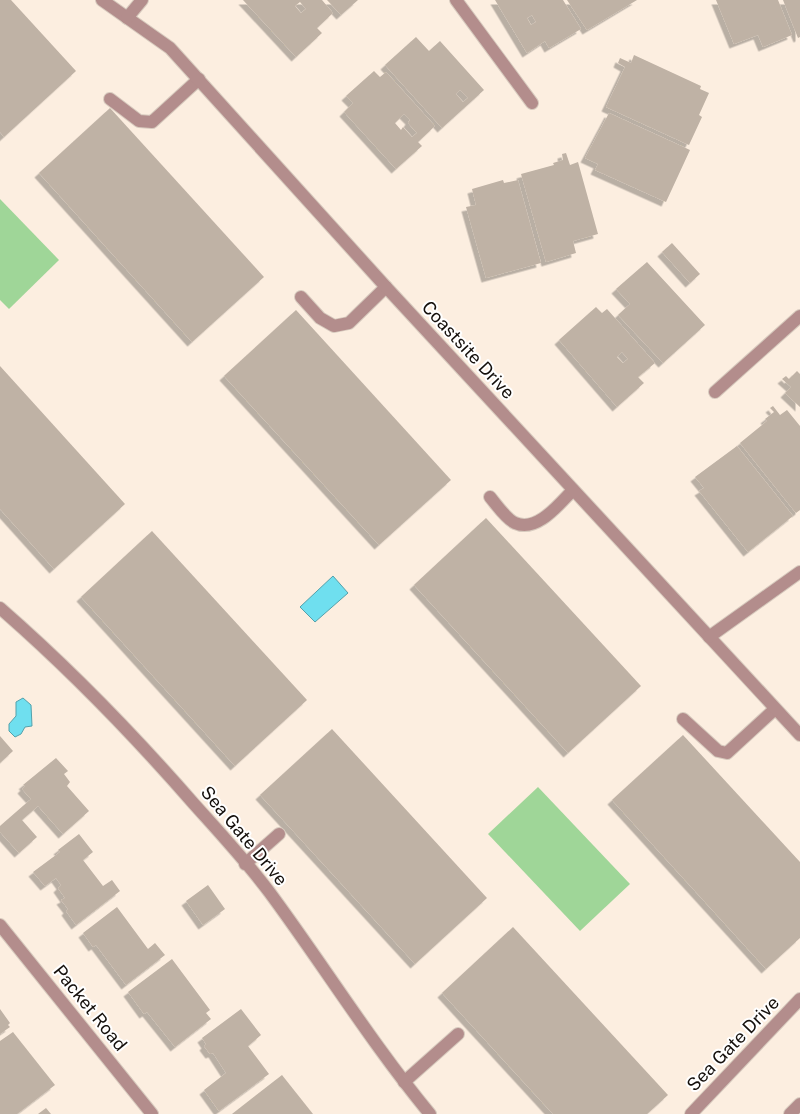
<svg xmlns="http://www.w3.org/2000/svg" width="800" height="1114" font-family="'Public Sans',sans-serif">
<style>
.green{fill:#9fd698}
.water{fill:#6fdfef;stroke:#54a1ab}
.building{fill:#bfb2a5;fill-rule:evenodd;filter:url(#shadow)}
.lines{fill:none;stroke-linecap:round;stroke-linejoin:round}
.service-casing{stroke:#d7cabe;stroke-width:14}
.minor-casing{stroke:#d7cabe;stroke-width:14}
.service{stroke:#b38d8c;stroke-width:12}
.minor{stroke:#b38d8c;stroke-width:12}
.labels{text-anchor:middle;stroke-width:4;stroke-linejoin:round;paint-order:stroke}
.street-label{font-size:18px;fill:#140f0b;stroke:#fff}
</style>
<defs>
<filter id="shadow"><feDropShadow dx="-4.5" dy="4.5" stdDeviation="0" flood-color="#0004"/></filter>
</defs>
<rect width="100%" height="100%" fill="#fceee0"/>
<!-- green -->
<g class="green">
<path d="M0,199L59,260L9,309L0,300Z"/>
<path d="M538,787L630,884L580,931L488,834Z"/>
</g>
<!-- water -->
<g class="water">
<path d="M333,576L348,593L315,622L300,607Z"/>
<path d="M23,698L31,705L32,726L25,727L21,734L15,737L9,731V724L16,716V702Z"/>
</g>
<!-- building -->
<g class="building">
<path d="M0,0H11L76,71L4,137L0,132Z"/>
<path d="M243,0H322L333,13L317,28L322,33L296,57ZM300,2L306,9L301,13L295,6Z"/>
<path d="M327,0H358L341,15Z"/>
<path d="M495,0H563L581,29L549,48L545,41L527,53ZM532,15L536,22L531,25L527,18Z"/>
<path d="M567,0H637L587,30Z"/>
<path d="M716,0H778L792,35L763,47L758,35L734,44Z"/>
<path d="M783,0H800V37L798,38Z"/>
<path d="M416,37L429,51L440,41L484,90L442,128L385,65ZM460,90L468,98L463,102L456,94Z"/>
<path d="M634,55L701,86L700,89L709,93L699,115L702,117L689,145L606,107L625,67L618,63L620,58L631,63Z"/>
<path d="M374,71L380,77L386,72L435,126L418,142L422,146L396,169L344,112L353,103L346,96ZM404,114L410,120L408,123L417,133L412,137L403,127L401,130L395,123Z"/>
<path d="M110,108L264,277L192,342L39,173Z"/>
<path d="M609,113L690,150L666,202L595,170L598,164L585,158Z"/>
<path d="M566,153L570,165L578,162L598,234L573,241L576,253L546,262L521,174L554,165L553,163L563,160L562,154Z"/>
<path d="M503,180L504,183L518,180L541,263L486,278L466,207L476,205L472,189Z"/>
<path d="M672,243L700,274L690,283L662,252Z"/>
<path d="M647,262L705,325L663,363L618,315L630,304L616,289Z"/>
<path d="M596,307L602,313L607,309L655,363L638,377L644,383L617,407L559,340ZM622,352L628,359L623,363L617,357Z"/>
<path d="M296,310L451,480L379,545L224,376Z"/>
<path d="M0,366L125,504L54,569L0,509Z"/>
<path d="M797,371L800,374V407L785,393L791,387L782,379L786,376L789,379Z"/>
<path d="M773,406L780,415L787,410L800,426V510L796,513L740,443L767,421L765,419L774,412L770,408Z"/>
<path d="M737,446L793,516L748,552L699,491L704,488L695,477Z"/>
<path d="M486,518L641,686L568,753L414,585Z"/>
<path d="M152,531L307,700L235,766L81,597Z"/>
<path d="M332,729L487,898L415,964L260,795Z"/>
<path d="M683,735L800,862V938L766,969L612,800Z"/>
<path d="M0,736L13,751L0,763Z"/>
<path d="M56,758L68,771L64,774L70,782L67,786L89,811L63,834L38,806L22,820L37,837L19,853L0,832V826L31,799L22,789L25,786L23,785Z"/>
<path d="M79,834L93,852L83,860L103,886L112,880L120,891L76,925L66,911L68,909L61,900L65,898L58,888L61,885L56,878L45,886L33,872L60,852L58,850Z"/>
<path d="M208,885L225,909L203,925L186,901Z"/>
<path d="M117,907L148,949L155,943L165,955L126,985L96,945L93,947L83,933Z"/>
<path d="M513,927L668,1095L647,1114H553L442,993Z"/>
<path d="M172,959L210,1010L206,1013L211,1019L175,1047L147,1012L144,1014L128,992Z"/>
<path d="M0,1009L10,1023L8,1025L10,1027L0,1034Z"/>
<path d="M241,1009L261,1035L248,1046L269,1074L219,1111L204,1090L226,1073L213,1053L210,1054L204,1046L206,1044L202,1038Z"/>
<path d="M13,1032L55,1085L17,1114H0V1041Z"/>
<path d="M282,1075L313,1114H232Z"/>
<path d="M46,1108L51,1114H38Z"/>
</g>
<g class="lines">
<defs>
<g id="service">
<path d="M110,99L139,121L152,122L199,79"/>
<path d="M301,297L320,318L334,326L349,323L386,287"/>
<path d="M490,497C496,504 506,519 515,523C537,533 559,504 573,490"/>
<path d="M683,719L718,751L727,753L775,709"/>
<path d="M245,864L279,834"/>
<path d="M404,1082L458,1034"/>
<path d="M790,1114L800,1104"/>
</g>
<g id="minor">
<path d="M102,0L170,48L386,287L800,735"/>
<path d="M456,0L532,103"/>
<path d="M127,18L142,0"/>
<path d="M715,392L800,316"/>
<path d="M0,608C70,669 133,734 194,804C220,833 247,862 270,893C324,966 372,1044 430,1114"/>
<path d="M709,637L800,572"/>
<path d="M0,925L152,1114"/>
<path d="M691,1114L800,999"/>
</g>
</defs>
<!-- service casing -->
<use href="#service" class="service-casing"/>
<!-- minor casing -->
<use href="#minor" class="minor-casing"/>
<!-- service -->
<use href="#service" class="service"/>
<!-- minor -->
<use href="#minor" class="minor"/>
</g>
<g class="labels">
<!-- street labels -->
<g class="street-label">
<text transform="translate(468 350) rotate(47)" y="6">Coastsite Drive</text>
<text transform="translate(244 836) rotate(50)" y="6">Sea Gate Drive</text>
<text transform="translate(90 1008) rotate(51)" y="6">Packet Road</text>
<text transform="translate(733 1044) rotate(-46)" y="6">Sea Gate Drive</text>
</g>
</g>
</svg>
